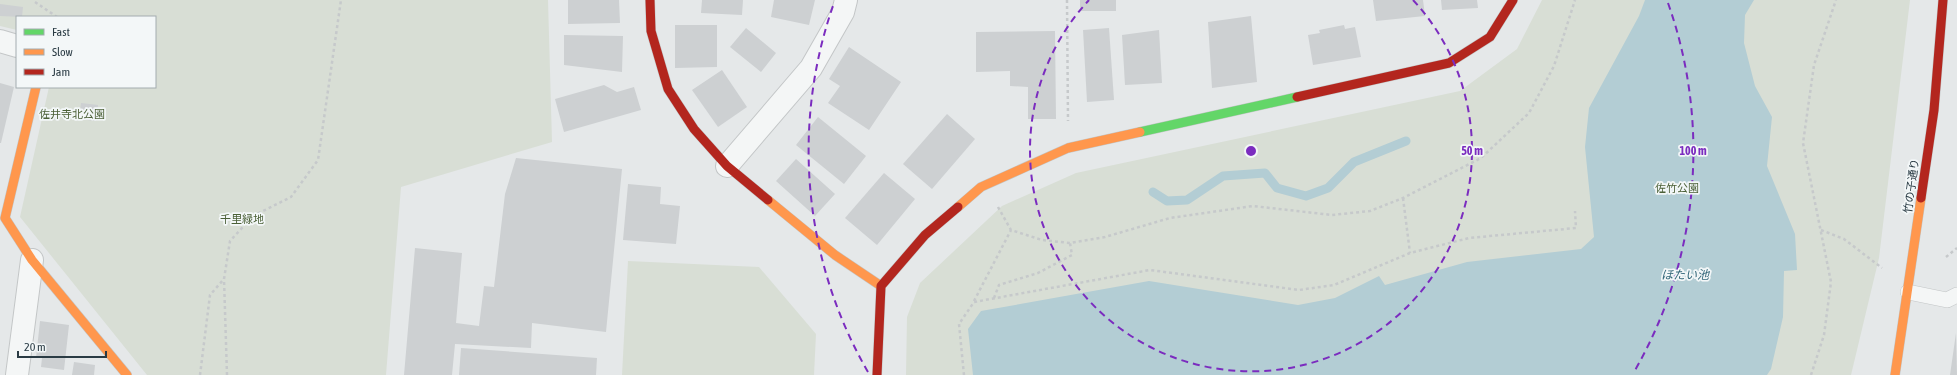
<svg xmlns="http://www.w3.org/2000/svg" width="1957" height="375" font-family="'Asap Condensed','Noto Sans JP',sans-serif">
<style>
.green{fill:#d8ded5}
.water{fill:#b3cdd4}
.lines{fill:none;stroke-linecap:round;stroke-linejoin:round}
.stream{stroke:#b3cdd4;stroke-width:9}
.building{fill:#cdd0d2}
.lane-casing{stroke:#c3c6c7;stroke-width:16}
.street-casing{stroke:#c3c6c7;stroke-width:24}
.fast-casing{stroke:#c3c6c7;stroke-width:10}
.slow-casing{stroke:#c3c6c7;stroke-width:10}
.jam-casing{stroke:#c3c6c7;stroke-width:10}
.path{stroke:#c6c9cb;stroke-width:2.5;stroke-dasharray:3 3;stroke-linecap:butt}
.lane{stroke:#f4f6f6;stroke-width:15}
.street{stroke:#f4f6f6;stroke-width:22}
.fast{stroke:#63d668;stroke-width:9}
.slow{stroke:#ff974d;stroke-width:9}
.jam{stroke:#b3261e;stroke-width:9}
.ring{fill:none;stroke:#7b2cbf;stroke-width:2;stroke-dasharray:7 5}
.labels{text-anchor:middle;stroke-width:3.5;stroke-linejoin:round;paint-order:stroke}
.park-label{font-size:11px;fill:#4b6037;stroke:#f3f7f8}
.street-label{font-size:11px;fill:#2a3b44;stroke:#f3f7f8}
.water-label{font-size:12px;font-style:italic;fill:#336779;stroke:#f3f7f8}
.centre{fill:#7b2cbf;stroke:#f3f7f8;stroke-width:2}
.ring-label{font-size:12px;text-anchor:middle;font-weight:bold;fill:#7b2cbf;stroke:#f3f7f8;stroke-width:3.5;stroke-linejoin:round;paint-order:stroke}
</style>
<rect width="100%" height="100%" fill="#e5e8e9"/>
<!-- green -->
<g class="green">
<path d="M0,0H548L552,142L401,187L386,375H147L20,217L49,87H155V17H17V30L0,26Z"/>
<path d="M1542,0H1910L1879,258L1851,375H906L907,317L920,283L1002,206L1076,173L1460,91L1517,49Z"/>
<path d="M628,261L759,267L816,334L814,375H622Z"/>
</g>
<!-- water -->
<path class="water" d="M1645,0H1754L1745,15L1744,43L1755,86L1772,117L1767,166L1795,234L1797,270L1784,271L1783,317L1771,369L1767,375H973L968,329L981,311L1149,281L1298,305L1335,298L1379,276L1385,285L1467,262L1581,249L1594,237L1585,147L1589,108L1639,16Z"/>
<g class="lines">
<!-- stream -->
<path class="stream" d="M1153,192L1167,201L1187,200L1223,176L1265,173L1277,188L1306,196L1328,188L1354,162L1406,141"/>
</g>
<!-- building -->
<g class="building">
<path d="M568,0H619L620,23L568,24Z"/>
<path d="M702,0H743L742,15L701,13Z"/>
<path d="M774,0H815L809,25L771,17Z"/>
<rect x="1080" y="0" width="36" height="11"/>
<path d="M1373,0H1423L1425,16L1376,21Z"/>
<path d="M1441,0H1477L1478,8L1442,10Z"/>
<path d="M0,4L23,7L22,17L0,16Z"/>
<path d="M1251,16L1257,82L1212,88L1208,22Z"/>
<path d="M675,25H717V67L675,68Z"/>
<path d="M1344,25L1345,29L1355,27L1361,57L1313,65L1308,35L1320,33L1319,30Z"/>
<path d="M746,28L776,53L761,72L730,47Z"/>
<path d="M1109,28L1114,100L1087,102L1083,30Z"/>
<path d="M1159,30L1162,83L1125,85L1122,35Z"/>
<path d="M1055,31L1056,119H1028V87L1010,86V71L976,72V32Z"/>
<path d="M564,35L623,36L622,72L564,65Z"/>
<path d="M849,47L901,82L869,130L828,103L840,86L829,79Z"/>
<path d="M722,70L747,107L718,127L692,90Z"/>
<path d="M0,83L14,87L1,143H0Z"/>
<path d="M604,85L617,92L634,87L641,110L564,132L555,99Z"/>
<path d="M81,103L98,105L96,121L79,119Z"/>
<path d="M947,114L975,139L932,189L903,164Z"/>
<path d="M818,117L866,156L844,184L796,145Z"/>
<path d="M516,158L622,169L606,332L532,323L531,348L455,344L452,375H404L415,248L462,253L456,323L479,326L484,286L494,287L505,194Z"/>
<path d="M796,159L835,194L815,216L776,181Z"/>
<path d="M884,173L915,199L877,245L845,218Z"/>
<path d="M628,184L661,187L660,204L680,206L676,244L623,240Z"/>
<path d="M40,321L69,325L64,370L41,367L42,358H36Z"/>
<path d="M1956,333L1957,375H1950Z"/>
<path d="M461,348L597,358L596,375H459Z"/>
<path d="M74,362L95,365L94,375H72Z"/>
</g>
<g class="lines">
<defs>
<path id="lane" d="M1908,292L1947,300L1957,295"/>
<g id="street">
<path d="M0,41L17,46"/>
<path d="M727,166L811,68L843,12L846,0"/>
<path d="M17,375L32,260"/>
</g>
<path id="fast" d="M1140,132L1297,97"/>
<g id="slow">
<path d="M36,87L5,218L32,260L127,375"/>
<path d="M768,200L835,255L881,286"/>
<path d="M958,207L981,187L1068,148L1140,132"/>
<path d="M1895,375L1921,198"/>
</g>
<g id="jam">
<path d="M650,0L651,31L668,89L694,129L727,166L768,200"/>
<path d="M1297,97L1449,63L1490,37L1513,0"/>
<path d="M1921,198L1934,110L1943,0"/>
<path d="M877,375L881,286L925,235L958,207"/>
</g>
</defs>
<!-- lane casing -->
<use href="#lane" class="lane-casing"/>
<!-- street casing -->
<use href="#street" class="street-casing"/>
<!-- fast casing -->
<use href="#fast" class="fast-casing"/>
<!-- slow casing -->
<use href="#slow" class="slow-casing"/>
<!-- jam casing -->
<use href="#jam" class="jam-casing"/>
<!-- path -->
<g class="path">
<path d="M1067,0L1068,121"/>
<path d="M35,2L57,17"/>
<path d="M1403,198L1410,253"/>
<path d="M998,207L1011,230L1042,240L1070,243L1105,237L1170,218L1253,206L1332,215L1370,211L1403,198L1481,158L1529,113L1554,66L1575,0"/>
<path d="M1821,230L1844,239L1882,268"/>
<path d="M1946,257L1957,248"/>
<path d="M994,298L999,285L1038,273L1072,255L1070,243"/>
<path d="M974,301L1011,230"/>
<path d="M200,375L210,295L224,279"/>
<path d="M227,375L224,279L230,241L253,216L291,197L318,160L341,0"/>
<path d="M964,375L959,324L974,302L1150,270L1299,290L1334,285L1410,253L1469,238L1576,228L1575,211"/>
<path d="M1811,375L1824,335L1831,282L1803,143L1814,65L1836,0"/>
</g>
<!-- lane -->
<use href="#lane" class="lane"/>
<!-- street -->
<use href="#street" class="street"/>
<!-- fast -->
<use href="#fast" class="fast"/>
<!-- slow -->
<use href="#slow" class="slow"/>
<!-- jam -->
<use href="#jam" class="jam"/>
</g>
<!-- distance rings -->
<g class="ring">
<path d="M1413 0A221 221 0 1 1 1089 0"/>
<path d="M868 372A442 442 0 0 1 834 3M1668 3A442 442 0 0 1 1634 372"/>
</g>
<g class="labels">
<!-- park labels -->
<g class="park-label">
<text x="72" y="118">佐井寺北公園</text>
<text x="1677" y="192">佐竹公園</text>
<text x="242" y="223">千里緑地</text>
</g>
<!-- street labels -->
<g class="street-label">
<text transform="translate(1911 186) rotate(-82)" y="4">竹の子通り</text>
</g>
<!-- water labels -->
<g class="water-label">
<text x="1685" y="279">ほたい池</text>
</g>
</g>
<circle cx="1251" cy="151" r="6" class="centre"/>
<g class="ring-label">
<text x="1472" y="155">50 m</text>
<text x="1693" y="155">100 m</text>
</g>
<!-- legend -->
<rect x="16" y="16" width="140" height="72" fill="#f3f7f8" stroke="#a3acb0"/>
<rect x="24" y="29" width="20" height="6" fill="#63d668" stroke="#a3acb0"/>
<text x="52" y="36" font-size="12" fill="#2a3b44">Fast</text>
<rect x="24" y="49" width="20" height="6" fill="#ff974d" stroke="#a3acb0"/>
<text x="52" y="56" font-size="12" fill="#2a3b44">Slow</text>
<rect x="24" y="69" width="20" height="6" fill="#b3261e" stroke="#a3acb0"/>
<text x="52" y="76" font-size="12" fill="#2a3b44">Jam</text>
<!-- scale -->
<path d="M18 351v6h88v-6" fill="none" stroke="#2a3b44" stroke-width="2"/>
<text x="24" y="351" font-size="12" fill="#2a3b44" stroke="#f3f7f8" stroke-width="3" paint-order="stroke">20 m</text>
</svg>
